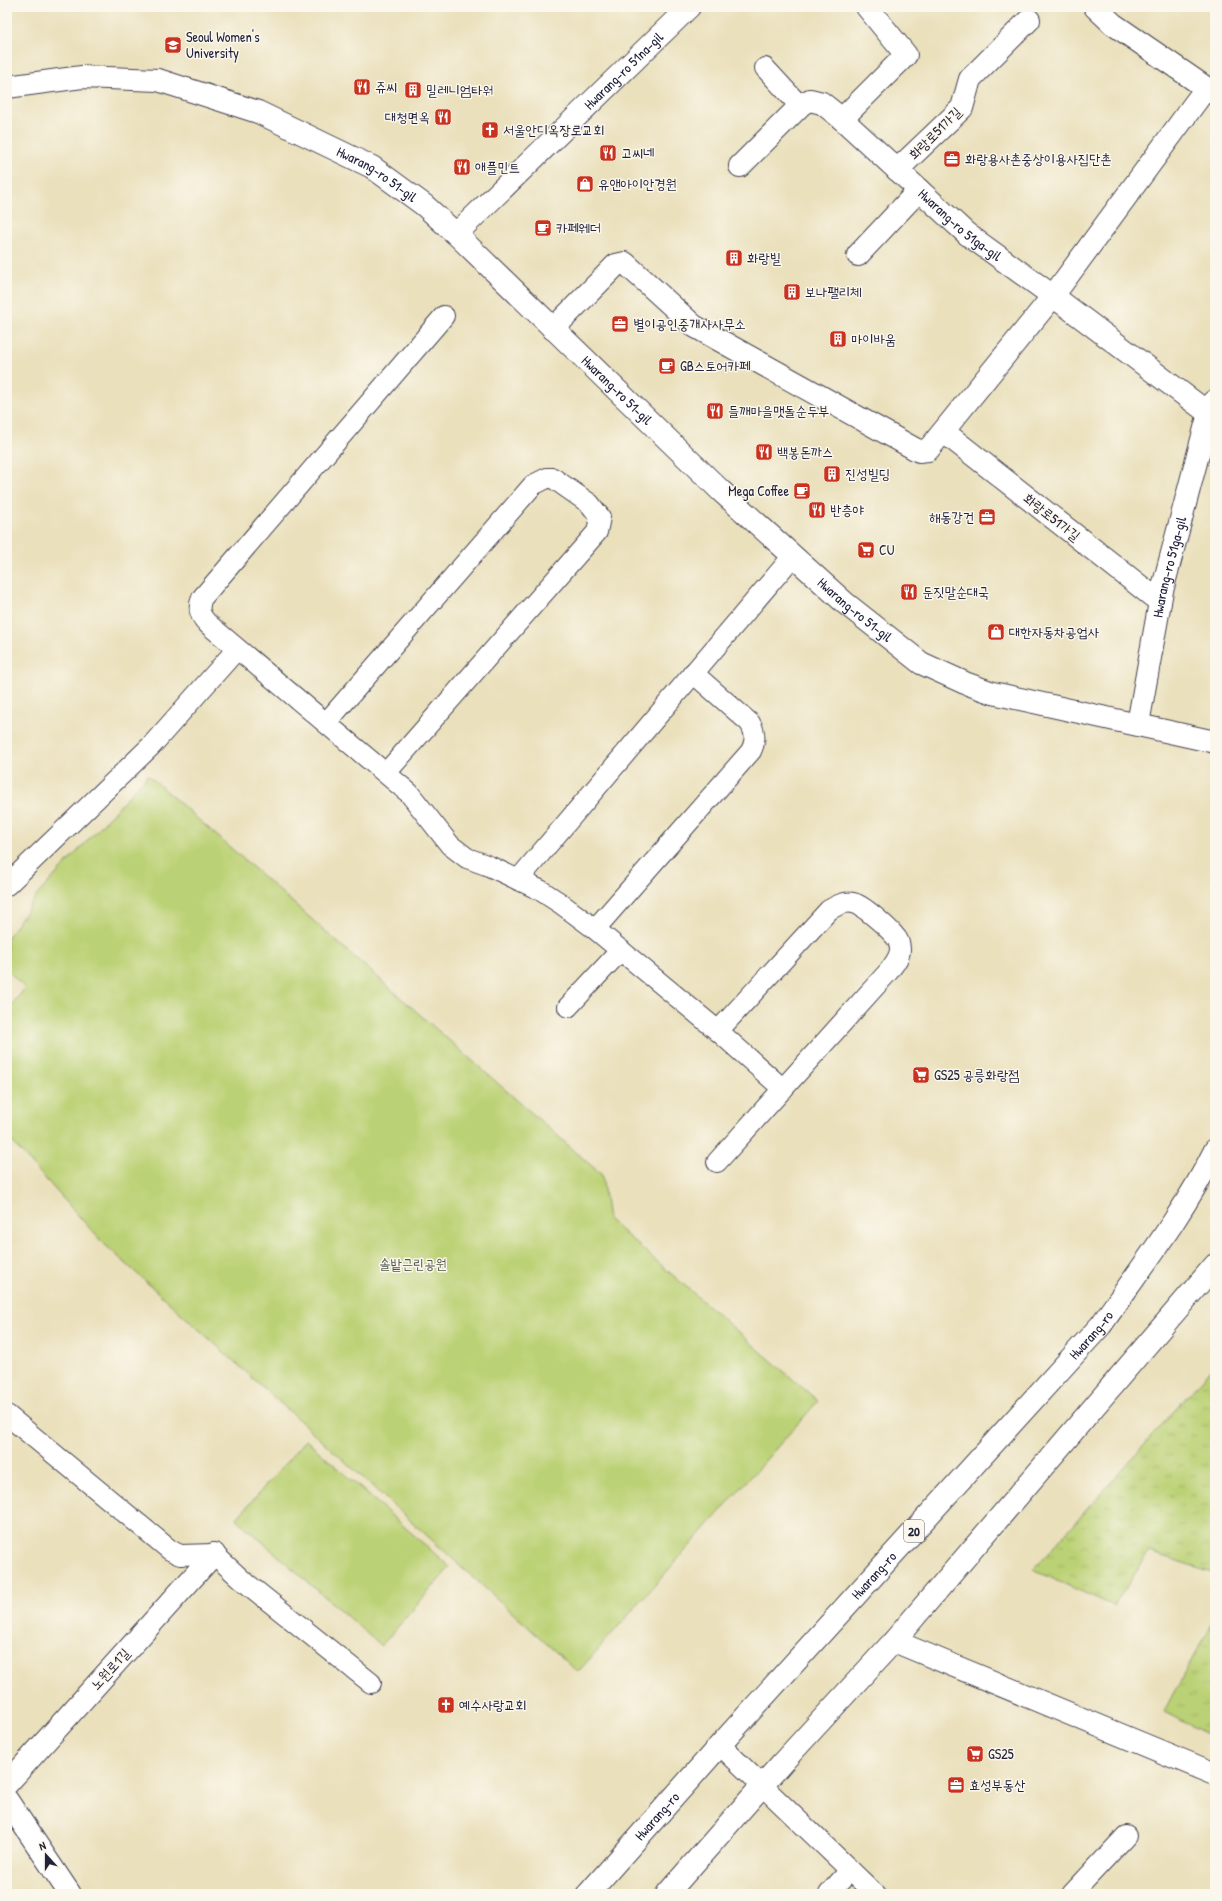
<svg xmlns="http://www.w3.org/2000/svg" width="1222" height="1901" font-family="'Patrick Hand','Poor Story',sans-serif">
<style>
.grass{fill:url(#grass-tufts);stroke:#6e7a58}
.green{fill:#bbd175;stroke:#6e7a58}
.lines{fill:none;stroke-linecap:round;stroke-linejoin:round}
.service-casing{stroke:#403e4e;stroke-width:22}
.minor-casing{stroke:#403e4e;stroke-width:24}
.secondary-casing{stroke:#403e4e;stroke-width:24}
.primary-casing{stroke:#403e4e;stroke-width:24}
.service{stroke:#fff;stroke-width:20}
.minor{stroke:#fff;stroke-width:22}
.secondary{stroke:#fff;stroke-width:22}
.primary{stroke:#fff;stroke-width:22}
.labels{text-anchor:middle;stroke-width:3;stroke-linejoin:round;paint-order:stroke}
.shield{fill:#fbf7ec;stroke:#636270;stroke-width:1}
.shield-label{font-size:13px;font-weight:bold;fill:#22223b}
.poi-label{font-size:14px;fill:#22223b;stroke:#fbf7ec;text-anchor:start}
.street-label{font-size:14px;fill:#22223b;stroke:#fbf7ec}
.park-label{font-size:14px;fill:#50574c;stroke:#fbf7ec}
</style>
<defs>
<pattern id="grass-tufts" width="24" height="20" patternUnits="userSpaceOnUse"><rect width="24" height="20" fill="#bbd175"/><path d="M3 7l-1-3M5 7V3M7 7l1-3M15 17l-1-3M17 17v-4M19 17l1-3" fill="none" stroke="#a0b366"/></pattern>
</defs>
<rect width="100%" height="100%" fill="#fbf7ec"/>
<filter id="ink" filterUnits="userSpaceOnUse"><feTurbulence type="fractalNoise" baseFrequency=".025" numOctaves="2"/><feDisplacementMap in="SourceGraphic" scale="8" xChannelSelector="R" yChannelSelector="G"/><feConvolveMatrix kernelMatrix="1 2 1 2 8 2 1 2 1" color-interpolation-filters="sRGB"/></filter>
<filter id="wash" filterUnits="userSpaceOnUse"><feTurbulence type="fractalNoise" baseFrequency=".012" numOctaves="4" result="noise"/><feDisplacementMap in="SourceGraphic" scale="16" xChannelSelector="R" yChannelSelector="G"/><feGaussianBlur stdDeviation="0.9" result="paint"/><feColorMatrix in="noise" values="0 0 0 0 0 0 0 0 0 0 0 0 0 0 0 0 0 1.4 0 .05"/><feComposite in="paint" operator="in"/></filter>
<g filter="url(#wash)">
<rect width="100%" height="100%" fill="#eae0bc"/>
<!-- grass -->
<g class="grass">
<path d="M1215,1365V1573L1149,1552L1114,1606L1033,1570Z"/>
<path d="M1215,1616V1738L1164,1712Z"/>
</g>
<!-- green -->
<g class="green">
<path d="M148,775L602,1175L608,1219L818,1401L578,1672L102,1242L7,1136V1011L25,988L7,970V938L38,894Z"/>
<path d="M306,1440L450,1567L381,1646L236,1519Z"/>
</g>
</g>
<g filter="url(#ink)">
<g class="lines">
<defs>
<g id="service">
<path d="M765,68L800,106"/>
<path d="M444,316L202,598C197,609 200,616 208,624L409,793L450,845L467,858L489,866L540,890L560,903L595,929L718,1031L783,1089"/>
<path d="M326,723L533,485L547,478H553L590,504L600,517L597,532L386,773"/>
<path d="M518,880L793,556"/>
<path d="M7,885L151,746L237,649"/>
<path d="M595,929L751,751C756,741 756,733 750,723L693,673"/>
<path d="M568,1007L621,950"/>
<path d="M717,1162L889,971C893,965 900,958 900,949C900,944 898,939 894,935C888,928 862,904 853,903C845,901 836,906 829,910L718,1031"/>
<path d="M7,1415L170,1550L180,1555L214,1554L241,1579L371,1683"/>
<path d="M720,1745L875,1894"/>
<path d="M829,1894L850,1870"/>
<path d="M1072,1894L1126,1836"/>
</g>
<g id="minor">
<path id="s1" d="M867,7L906,55L842,119L967,234L1053,296L1215,418"/>
<path d="M1095,7L1113,24L1215,94"/>
<path id="s2" d="M7,87L82,77L158,80L258,112L372,167L424,205L456,234L721,491L845,603L921,663L965,683L993,693L1215,742"/>
<path d="M740,166L802,104L810,100L822,103L842,119"/>
<path d="M897,170L962,108L970,79L1029,20"/>
<path id="s3" d="M456,234L689,7"/>
<path d="M858,255L919,190"/>
<path d="M553,329L616,265L625,263L694,326L915,449L919,451L928,450L1053,296L1206,88"/>
<path d="M944,432L1160,602"/>
<path id="s4" d="M1138,724L1162,591L1209,413L1214,401"/>
<path d="M894,1641L1215,1774"/>
<path d="M7,1784L214,1554"/>
</g>
<path id="secondary" d="M7,1800L70,1894"/>
<g id="primary">
<path id="s5" d="M588,1894L720,1745L1101,1325C1141,1268 1184,1213 1215,1150"/>
<path d="M667,1894L782,1763L894,1641L1215,1265"/>
</g>
</defs>
<!-- service casing -->
<use href="#service" class="service-casing"/>
<!-- minor casing -->
<use href="#minor" class="minor-casing"/>
<!-- secondary casing -->
<use href="#secondary" class="secondary-casing"/>
<!-- primary casing -->
<use href="#primary" class="primary-casing"/>
<!-- service -->
<use href="#service" class="service"/>
<!-- minor -->
<use href="#minor" class="minor"/>
<!-- secondary -->
<use href="#secondary" class="secondary"/>
<!-- primary -->
<use href="#primary" class="primary"/>
</g>
</g>
<!-- icons -->
<defs>
<symbol id="university-square" viewBox="-11 -11 22 22"><rect x="-9" y="-9" width="18" height="18" rx="4" fill="#c8321e" stroke="#fbf7ec"/><path d="M0-5L7-2L0 1L-7-2ZM-4 1L0 2.5L4 1V4Q0 6-4 4Z" fill="#fff"/></symbol>
<symbol id="restaurant-square" viewBox="-11 -11 22 22"><rect x="-9" y="-9" width="18" height="18" rx="4" fill="#c8321e" stroke="#fbf7ec"/><path d="M-5-6h1v4h1v-4h1v4h1v-4h1v5L-1.5 .5V6h-2V.5L-5-1ZM5-6V6H3V1.5H1.5Q1.5-4 5-6Z" fill="#fff"/></symbol>
<symbol id="building-square" viewBox="-11 -11 22 22"><rect x="-9" y="-9" width="18" height="18" rx="4" fill="#c8321e" stroke="#fbf7ec"/><path d="M-4-6H4V6H1V3H-1V6H-4ZM-2.5-4.3h1.7v1.8h-1.7ZM.8-4.3h1.7v1.8H.8ZM-2.5-1h1.7V.8h-1.7ZM.8-1h1.7V.8H.8Z" fill="#fff"/></symbol>
<symbol id="church-square" viewBox="-11 -11 22 22"><rect x="-9" y="-9" width="18" height="18" rx="4" fill="#c8321e" stroke="#fbf7ec"/><path d="M-1.2-6h2.4v3.5h3.3v2.4h-3.3V6h-2.4V-.1h-3.3v-2.4h3.3Z" fill="#fff"/></symbol>
<symbol id="office-square" viewBox="-11 -11 22 22"><rect x="-9" y="-9" width="18" height="18" rx="4" fill="#c8321e" stroke="#fbf7ec"/><path d="M-6-3h4V-5.5h4V-3h4V5H-6ZM-1-4.5V-3h2v-1.5ZM-6 0V1H6V0Z" fill="#fff"/></symbol>
<symbol id="shop-square" viewBox="-11 -11 22 22"><rect x="-9" y="-9" width="18" height="18" rx="4" fill="#c8321e" stroke="#fbf7ec"/><path d="M-5-2.5h2.3a2.7 3.5 0 0 1 5.4 0H5L5.5 6h-11ZM-1.5-2.5h3a1.5 2.3 0 0 0-3 0Z" fill="#fff"/></symbol>
<symbol id="cafe-square" viewBox="-11 -11 22 22"><rect x="-9" y="-9" width="18" height="18" rx="4" fill="#c8321e" stroke="#fbf7ec"/><path d="M-5.5-4.5H6V0H3Q3 3.5 0 3.5H-2.5Q-5.5 3.5-5.5 0ZM3-3.2v2h1.7v-2ZM-6 4.5H4V6H-6Z" fill="#fff"/></symbol>
<symbol id="supermarket-square" viewBox="-11 -11 22 22"><rect x="-9" y="-9" width="18" height="18" rx="4" fill="#c8321e" stroke="#fbf7ec"/><path d="M-6-5.5h2.5l.6 2H6L4.5 2H-2.5L-4.4-4H-6ZM-1.5 3.2a1.3 1.3 0 1 0 .1 0ZM3 3.2a1.3 1.3 0 1 0 .1 0Z" fill="#fff"/></symbol>
</defs>
<g fill-rule="evenodd">
<use href="#university-square" x="163" y="35" width="20" height="20"/>
<use href="#restaurant-square" x="352" y="77" width="20" height="20"/>
<use href="#building-square" x="403" y="80" width="20" height="20"/>
<use href="#restaurant-square" x="433" y="107" width="20" height="20"/>
<use href="#church-square" x="480" y="120" width="20" height="20"/>
<use href="#restaurant-square" x="598" y="143" width="20" height="20"/>
<use href="#office-square" x="942" y="149" width="20" height="20"/>
<use href="#restaurant-square" x="452" y="157" width="20" height="20"/>
<use href="#shop-square" x="575" y="174" width="20" height="20"/>
<use href="#cafe-square" x="533" y="218" width="20" height="20"/>
<use href="#building-square" x="724" y="248" width="20" height="20"/>
<use href="#building-square" x="782" y="282" width="20" height="20"/>
<use href="#office-square" x="610" y="314" width="20" height="20"/>
<use href="#building-square" x="828" y="329" width="20" height="20"/>
<use href="#cafe-square" x="657" y="356" width="20" height="20"/>
<use href="#restaurant-square" x="705" y="401" width="20" height="20"/>
<use href="#restaurant-square" x="754" y="442" width="20" height="20"/>
<use href="#building-square" x="822" y="464" width="20" height="20"/>
<use href="#cafe-square" x="792" y="481" width="20" height="20"/>
<use href="#restaurant-square" x="807" y="500" width="20" height="20"/>
<use href="#office-square" x="977" y="507" width="20" height="20"/>
<use href="#supermarket-square" x="856" y="540" width="20" height="20"/>
<use href="#restaurant-square" x="899" y="582" width="20" height="20"/>
<use href="#shop-square" x="986" y="622" width="20" height="20"/>
<use href="#supermarket-square" x="911" y="1065" width="20" height="20"/>
<use href="#church-square" x="436" y="1695" width="20" height="20"/>
<use href="#supermarket-square" x="965" y="1744" width="20" height="20"/>
<use href="#office-square" x="946" y="1775" width="20" height="20"/>
</g>
<g class="labels">
<!-- shield labels -->
<rect class="shield" x="904" y="1520" width="20" height="22" rx="3"/>
<g class="shield-label">
<text x="914" y="1536">20</text>
</g>
<!-- poi labels -->
<g class="poi-label">
<text x="186" y="42">Seoul Women's<tspan x="186" dy="16">University</tspan></text>
<text x="375" y="92">쥬씨</text>
<text x="426" y="95">밀레니엄타워</text>
<text x="430" y="122" text-anchor="end">대청면옥</text>
<text x="503" y="135">서울안디옥장로교회</text>
<text x="621" y="158">고씨네</text>
<text x="965" y="164">화랑용사촌중상이용사집단촌</text>
<text x="475" y="172">애플민트</text>
<text x="598" y="189">유앤아이안경원</text>
<text x="556" y="233">카페웨더</text>
<text x="747" y="263">화랑빌</text>
<text x="805" y="297">보나팰리체</text>
<text x="633" y="329">별이공인중개사사무소</text>
<text x="851" y="344">마이바움</text>
<text x="680" y="371">GB스토어카페</text>
<text x="728" y="416">들깨마을맷돌순두부</text>
<text x="777" y="457">백봉돈까스</text>
<text x="845" y="479">진성빌딩</text>
<text x="789" y="496" text-anchor="end">Mega Coffee</text>
<text x="830" y="515">반층야</text>
<text x="974" y="522" text-anchor="end">해동강건</text>
<text x="879" y="555">CU</text>
<text x="922" y="597">둔짓말순대국</text>
<text x="1009" y="637">대한자동차공업사</text>
<text x="934" y="1080">GS25 공릉화랑점</text>
<text x="459" y="1710">예수사랑교회</text>
<text x="988" y="1759">GS25</text>
<text x="969" y="1790">효성부동산</text>
</g>
<!-- street labels -->
<g class="street-label">
<text dy="5" stroke="none"><textPath href="#s3" startOffset="234">Hwarang-ro 51na-gil</textPath></text>
<text transform="translate(935 133) rotate(-45)" y="5">화랑로51가길</text>
<text dy="5" stroke="none"><textPath href="#s2" startOffset="391">Hwarang-ro 51-gil</textPath></text>
<text dy="5" stroke="none"><textPath href="#s1" startOffset="311">Hwarang-ro 51ga-gil</textPath></text>
<text dy="5" stroke="none"><textPath href="#s2" startOffset="715">Hwarang-ro 51-gil</textPath></text>
<text transform="translate(1052 517) rotate(38)" y="5">화랑로51가길</text>
<text dy="5" stroke="none"><textPath href="#s4" startOffset="160">Hwarang-ro 51ga-gil</textPath></text>
<text dy="5" stroke="none"><textPath href="#s2" startOffset="1039">Hwarang-ro 51-gil</textPath></text>
<text dy="5" stroke="none"><textPath href="#s5" startOffset="752">Hwarang-ro</textPath></text>
<text dy="5" stroke="none"><textPath href="#s5" startOffset="428">Hwarang-ro</textPath></text>
<text transform="translate(110 1669) rotate(-48)" y="5">노원로1길</text>
<text dy="5" stroke="none"><textPath href="#s5" startOffset="104">Hwarang-ro</textPath></text>
</g>
<!-- park labels -->
<g class="park-label">
<text x="413" y="1269">솔밭근린공원</text>
</g>
</g>
<!-- margin -->
<rect width="1222" height="1901" fill="none" stroke="#fbf7ec" stroke-width="24"/>
<!-- north arrow -->
<g transform="translate(46 1855) rotate(339)" stroke="#fbf7ec" stroke-width="3" paint-order="stroke">
<path d="M0-3L7 15L0 10L-7 15Z" fill="#22223b"/>
<text y="-6" font-size="11" font-weight="bold" text-anchor="middle" fill="#22223b">N</text>
</g>
</svg>
